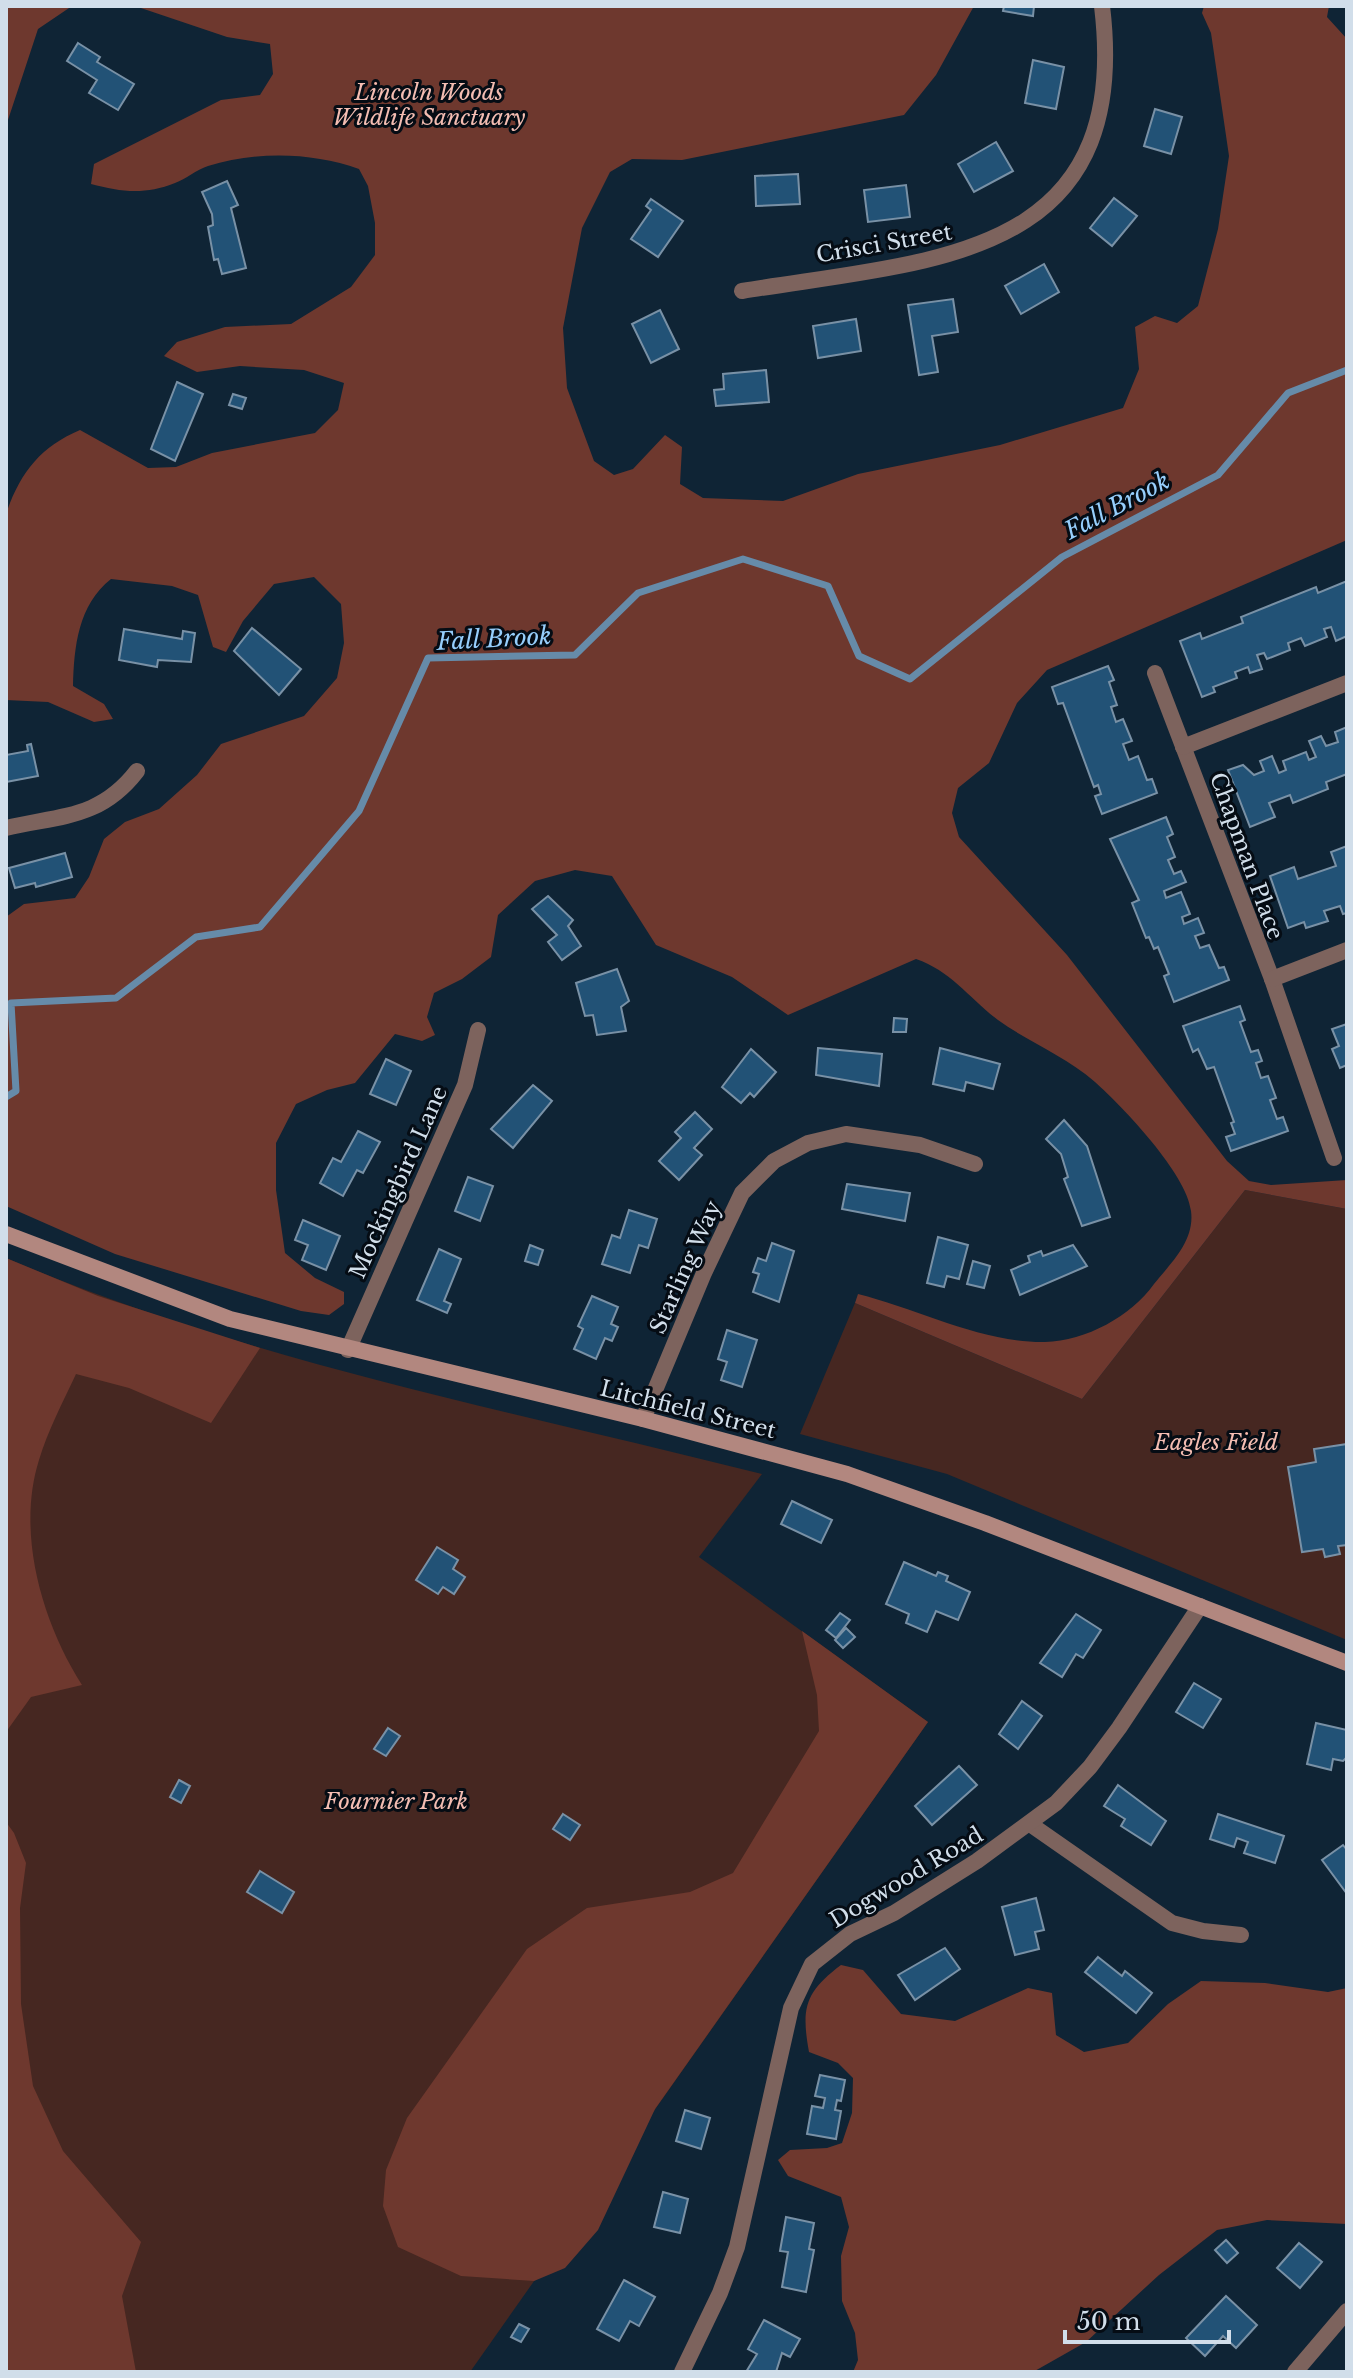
<svg xmlns="http://www.w3.org/2000/svg" width="1353" height="2378" font-family="'Libre Baskerville',serif">
<style>
.green{fill:#462721}
.forest{fill:#6e382e}
.lines{fill:none;stroke-linecap:round;stroke-linejoin:round}
.stream{stroke:#668ba9;stroke-width:7}
.building{fill:#225276;stroke:#7991a6;stroke-width:2}
.street{stroke:#7d635d;stroke-width:16}
.secondary{stroke:#b2877f;stroke-width:16}
.labels{text-anchor:middle;stroke-width:6;stroke-linejoin:round;paint-order:stroke}
.park-label{font-size:22px;font-style:italic;fill:#f4bdb2;stroke:#050c14}
.street-label{font-size:22px;fill:#d1deea;stroke:#050c14}
.water-label{font-size:24px;font-style:italic;fill:#96cefc;stroke:#050c14}
</style>
<rect width="100%" height="100%" fill="#0f2435"/>
<!-- green -->
<g class="green">
<path d="M1245,1190L1347,1209V1640L947,1474L800,1434L855,1303L1082,1399Z"/>
<path d="M6,1258C246,1361 509,1410 762,1474L699,1557L928,1722L470,2372H6Z"/>
</g>
<!-- forest -->
<g class="forest">
<path d="M6,6H72L38,29L6,126Z"/>
<path d="M135,6H974L936,75L904,115L682,160L632,159L610,172L582,228L563,328L567,388L594,461L614,475L633,469L665,435L682,447L680,484L703,498L783,501L858,474L1000,445L1123,408L1139,369L1135,327L1155,316L1177,323L1198,306L1218,229L1229,156L1211,33L1202,13L1204,6H1329L1327,17L1347,39V540L1047,670L1017,703L989,763L958,788L952,813L959,837L1067,955L1227,1161L1249,1181L1271,1185L1347,1180V1209L1245,1190L1082,1399L855,1303L858,1294C918,1309 982,1343 1045,1342C1086,1341 1131,1316 1154,1284C1171,1263 1195,1241 1191,1211C1187,1174 1123,1107 1095,1082C1066,1056 1028,1042 998,1020C969,998 951,971 916,959L788,1015L732,977L656,945L612,876L575,870L535,881L498,915L491,957L462,979L434,993L427,1017L435,1035L422,1041L395,1034L355,1083L327,1090L296,1104L276,1143V1190L285,1253L315,1278L344,1292V1304L329,1315L301,1311L115,1254L6,1206V917L24,904L75,898L89,877L104,839L125,822L159,809L197,775L221,744L304,716L337,678L344,643L341,604L314,577L274,584L243,621L226,652L213,647L198,595L172,586L111,579C78,605 74,647 73,686L104,704L113,719L94,722L48,702L6,700V514C20,473 40,447 80,430L148,468L176,467L212,453L315,433L338,410L344,383L304,370L240,366L197,372L164,356L177,342L225,327L291,324L351,287L375,255V223L368,186L359,169C312,152 256,151 208,166C196,170 186,179 175,183C145,195 121,192 91,184L94,164L221,100L260,95L273,74L270,44L227,37Z"/>
<path d="M6,1258L98,1296L260,1348L211,1423L129,1388L76,1374C63,1402 48,1430 39,1460C16,1533 42,1622 82,1685L31,1697L6,1732Z"/>
<path d="M802,1631L928,1722L655,2109L598,2230L565,2268L534,2281L461,2276L398,2247L383,2206L386,2170L407,2118L527,1949L587,1908L690,1892L733,1873L819,1731L817,1695Z"/>
<path d="M6,1822L14,1833L26,1863L20,1908L21,2004L33,2086L63,2151L141,2242L122,2296L136,2372H6Z"/>
<path d="M841,1965L863,1970L901,2014L955,2021L1028,1988L1052,1993L1056,2035L1084,2052L1128,2043L1168,2004L1201,1981L1265,1983L1328,1992L1347,1988V2224L1267,2220L1217,2230L1159,2275L1086,2342L1033,2372H853L858,2360L855,2333L842,2301L841,2256L849,2227L841,2197L788,2176L778,2160L790,2150L827,2148L842,2143L852,2113L853,2078L838,2063L809,2052C801,2008 805,1992 841,1965Z"/>
</g>
<g class="lines">
<!-- stream -->
<path class="stream" d="M6,1097L16,1091L11,1003L116,998L196,937L260,927L359,811L428,658L575,655L638,593L743,559L828,586L859,656L910,679L1062,557L1218,475L1288,393L1347,370"/>
</g>
<!-- building -->
<g class="building">
<path d="M1004,6H1034L1033,16L1003,11Z"/>
<path d="M78,43L100,57L97,62L134,84L118,110L89,93L97,80L67,61Z"/>
<path d="M1033,60L1064,67L1056,109L1025,103Z"/>
<path d="M1155,109L1182,117L1171,154L1144,146Z"/>
<path d="M996,142L1013,171L974,192L958,164Z"/>
<path d="M798,174L800,204L756,206L755,176Z"/>
<path d="M227,181L238,205L231,208L246,268L222,274L218,259L214,260L208,227L213,225L212,214L202,192Z"/>
<path d="M906,185L910,217L868,222L864,190Z"/>
<path d="M1114,198L1137,216L1112,246L1090,228Z"/>
<path d="M651,199L683,221L658,257L631,239L651,210L646,206Z"/>
<path d="M1044,264L1059,292L1021,314L1005,286Z"/>
<path d="M953,299L958,332L932,336L938,372L919,375L908,305Z"/>
<path d="M660,310L679,349L651,363L632,324Z"/>
<path d="M856,319L861,351L818,358L813,326Z"/>
<path d="M766,370L769,402L716,406L714,390L724,389L723,374Z"/>
<path d="M177,382L203,394L175,461L151,449Z"/>
<path d="M233,394L246,398L242,409L229,405Z"/>
<path d="M1347,581V636L1336,641L1331,627L1324,629L1327,637L1305,646L1301,638L1288,643L1290,650L1267,659L1264,653L1257,655L1262,669L1250,673L1248,667L1235,672L1237,678L1213,687L1215,692L1202,697L1180,641L1200,633L1202,639L1243,623L1241,617L1316,587L1318,593Z"/>
<path d="M252,628L301,669L279,695L234,651Z"/>
<path d="M124,629L182,639L183,631L195,633L191,662L158,660L157,667L119,660Z"/>
<path d="M1108,666L1114,680L1109,682L1117,705L1111,707L1116,722L1123,719L1132,741L1123,744L1129,760L1138,756L1147,780L1152,779L1157,793L1102,814L1095,796L1101,794L1098,785L1094,787L1063,703L1058,704L1052,687Z"/>
<path d="M1347,727V774L1326,782L1328,789L1293,803L1290,795L1269,803L1275,817L1250,827L1228,770L1243,765L1254,775L1264,771L1260,761L1272,756L1279,773L1286,770L1283,761L1306,752L1309,760L1316,757L1309,741L1321,736L1326,746L1338,742L1335,732Z"/>
<path d="M31,744L38,776L6,782V755L28,751L27,745Z"/>
<path d="M1166,817L1173,834L1167,837L1175,857L1168,860L1174,874L1181,871L1186,882L1164,891L1166,898L1181,892L1190,914L1182,917L1184,924L1198,918L1204,933L1195,936L1200,948L1209,945L1219,968L1224,967L1229,980L1174,1002L1164,976L1169,974L1158,947L1154,949L1149,937L1146,938L1132,903L1139,900L1110,839Z"/>
<path d="M1347,846V913L1343,914L1340,906L1324,911L1328,921L1306,928L1304,922L1288,928L1270,876L1294,867L1298,879L1336,866L1331,852Z"/>
<path d="M65,853L72,877L36,887L35,883L15,888L9,868Z"/>
<path d="M548,896L573,920L568,926L581,946L562,960L548,942L557,935L532,909Z"/>
<path d="M617,969L629,1001L621,1007L626,1031L597,1035L593,1015L585,1016L576,983Z"/>
<path d="M1240,1006L1245,1020L1240,1022L1251,1052L1258,1050L1262,1061L1256,1063L1261,1078L1268,1076L1276,1098L1270,1100L1277,1119L1283,1117L1288,1131L1231,1151L1226,1137L1235,1134L1231,1123L1234,1122L1214,1067L1207,1069L1198,1049L1193,1052L1183,1026Z"/>
<path d="M894,1018L907,1019L906,1032H893Z"/>
<path d="M1347,1024V1065L1340,1068L1332,1049L1339,1046L1332,1029Z"/>
<path d="M818,1048L882,1054L879,1086L816,1075Z"/>
<path d="M940,1048L1000,1064L993,1089L966,1082L964,1091L933,1084Z"/>
<path d="M751,1049L776,1072L754,1097L750,1093L741,1103L722,1087Z"/>
<path d="M386,1059L411,1071L396,1105L370,1094Z"/>
<path d="M533,1085L552,1101L513,1148L491,1129Z"/>
<path d="M695,1112L712,1129L694,1148L702,1155L679,1180L659,1161L681,1138L675,1132Z"/>
<path d="M1064,1120L1087,1146L1110,1217L1082,1226L1064,1179L1068,1177L1061,1154L1046,1139Z"/>
<path d="M358,1131L380,1142L363,1173L357,1170L343,1196L320,1183L333,1158L341,1162Z"/>
<path d="M468,1177L493,1186L480,1221L455,1211Z"/>
<path d="M847,1184L910,1193L905,1221L842,1209Z"/>
<path d="M629,1210L657,1219L648,1248L639,1245L630,1273L602,1264L612,1235L620,1238Z"/>
<path d="M303,1220L340,1236L326,1270L302,1260L308,1245L295,1240Z"/>
<path d="M938,1237L968,1245L959,1279L947,1276L944,1287L927,1283Z"/>
<path d="M772,1243L794,1251L779,1302L753,1292L759,1274L753,1272L758,1258L766,1261Z"/>
<path d="M530,1245L543,1250L538,1265L525,1261Z"/>
<path d="M1073,1245L1087,1266L1020,1295L1011,1270L1030,1262L1028,1256L1041,1251L1043,1256Z"/>
<path d="M439,1249L461,1259L444,1301L451,1304L447,1313L417,1300Z"/>
<path d="M973,1261L990,1266L984,1288L967,1284Z"/>
<path d="M592,1296L618,1307L611,1324L618,1327L612,1341L605,1338L596,1359L574,1349L583,1329L578,1326Z"/>
<path d="M727,1330L757,1340L742,1387L721,1380L727,1362L718,1359Z"/>
<path d="M1347,1444V1545L1338,1546L1340,1554L1325,1557L1323,1549L1302,1552L1288,1467L1316,1462L1314,1449Z"/>
<path d="M792,1501L832,1520L821,1543L781,1524Z"/>
<path d="M437,1547L458,1560L453,1569L465,1577L454,1594L443,1587L438,1594L416,1580Z"/>
<path d="M904,1562L936,1576L938,1572L948,1576L946,1581L970,1592L958,1620L936,1611L927,1632L906,1623L909,1614L886,1604Z"/>
<path d="M840,1613L850,1620L836,1638L826,1630Z"/>
<path d="M1076,1614L1101,1630L1083,1658L1076,1654L1062,1677L1040,1663Z"/>
<path d="M846,1628L855,1637L843,1648L835,1640Z"/>
<path d="M1194,1683L1221,1699L1203,1728L1176,1712Z"/>
<path d="M1022,1701L1042,1716L1018,1749L999,1734Z"/>
<path d="M1316,1723L1347,1730V1757L1343,1761L1333,1759L1331,1770L1307,1764Z"/>
<path d="M388,1728L400,1736L386,1756L374,1749Z"/>
<path d="M959,1766L977,1785L932,1825L915,1806Z"/>
<path d="M179,1780L190,1786L181,1803L170,1797Z"/>
<path d="M1118,1785L1166,1821L1151,1845L1121,1826L1125,1819L1104,1806Z"/>
<path d="M563,1814L580,1825L570,1840L553,1829Z"/>
<path d="M1218,1814L1284,1836L1275,1863L1244,1853L1248,1842L1237,1838L1234,1847L1210,1839Z"/>
<path d="M1343,1845L1347,1850V1894L1322,1860Z"/>
<path d="M260,1871L294,1892L282,1913L247,1892Z"/>
<path d="M1036,1898L1044,1930L1035,1932L1039,1949L1015,1955L1002,1907Z"/>
<path d="M945,1948L960,1969L915,2000L898,1975Z"/>
<path d="M1098,1957L1122,1976L1125,1971L1152,1993L1136,2013L1085,1972Z"/>
<path d="M820,2075L845,2080L841,2101L837,2100L835,2110L841,2111L836,2139L807,2134L812,2106L823,2108L825,2098L815,2096Z"/>
<path d="M685,2110L710,2118L701,2149L676,2141Z"/>
<path d="M663,2192L688,2199L680,2233L654,2227Z"/>
<path d="M786,2217L814,2223L809,2249L814,2250L806,2292L782,2287L788,2252L780,2251Z"/>
<path d="M1226,2240L1238,2253L1227,2263L1215,2250Z"/>
<path d="M1299,2243L1322,2262L1300,2288L1277,2268Z"/>
<path d="M624,2280L655,2297L639,2326L630,2321L619,2341L597,2329Z"/>
<path d="M1226,2296L1257,2325L1236,2348L1223,2336L1205,2356L1186,2338Z"/>
<path d="M764,2320L800,2339L790,2357L782,2353L776,2372H746L757,2354L748,2349Z"/>
<path d="M519,2324L529,2329L521,2342L511,2337Z"/>
</g>
<g class="lines">
<!-- street -->
<g class="street">
<path d="M742,291C929,260 1133,262 1102,6"/>
<path d="M1155,673L1272,979L1334,1158"/>
<path d="M1183,747L1347,683"/>
<path d="M6,828C61,815 100,819 137,771"/>
<path d="M1272,979L1347,950"/>
<path d="M348,1350L465,1085L478,1030"/>
<path d="M643,1419L704,1273L742,1193L774,1161L808,1143L846,1134L920,1145L975,1164"/>
<path d="M1030,1824L1172,1923L1203,1931L1241,1935"/>
<path d="M682,2372L720,2293L737,2247L791,2008L812,1964L850,1934L894,1913L977,1861L1056,1803L1090,1767L1119,1728L1200,1606"/>
<path d="M1295,2372L1347,2311"/>
</g>
<!-- secondary -->
<path class="secondary" d="M6,1234L230,1319L643,1419L847,1474L985,1523L1347,1663"/>
</g>
<g class="labels">
<!-- park labels -->
<g class="park-label">
<text x="429" y="100">Lincoln Woods<tspan x="429" dy="25">Wildlife Sanctuary</tspan></text>
<text x="1216" y="1450">Eagles Field</text>
<text x="396" y="1809">Fournier Park</text>
</g>
<!-- street labels -->
<g class="street-label">
<text transform="translate(884 243) rotate(-10)" y="8">Crisci Street</text>
<text transform="translate(1247 856) rotate(70)" y="8">Chapman Place</text>
<text transform="translate(398 1182) rotate(-66)" y="8">Mockingbird Lane</text>
<text transform="translate(685 1267) rotate(-66)" y="8">Starling Way</text>
<text transform="translate(688 1409) rotate(14)" y="8">Litchfield Street</text>
<text transform="translate(906 1877) rotate(-31)" y="8">Dogwood Road</text>
</g>
<!-- water labels -->
<g class="water-label">
<text transform="translate(1117 506) rotate(-28)" y="8">Fall Brook</text>
<text transform="translate(494 639) rotate(-3)" y="8">Fall Brook</text>
</g>
</g>
<!-- border -->
<rect width="1353" height="2378" fill="none" stroke="#d1deea" stroke-width="16"/>
<!-- scale -->
<path d="M1065 2330v12h164v-12" fill="none" stroke="#d1deea" stroke-width="4"/>
<text x="1077" y="2330" font-size="24" fill="#d1deea" stroke="#050c14" stroke-width="6" paint-order="stroke">50 m</text>
</svg>
